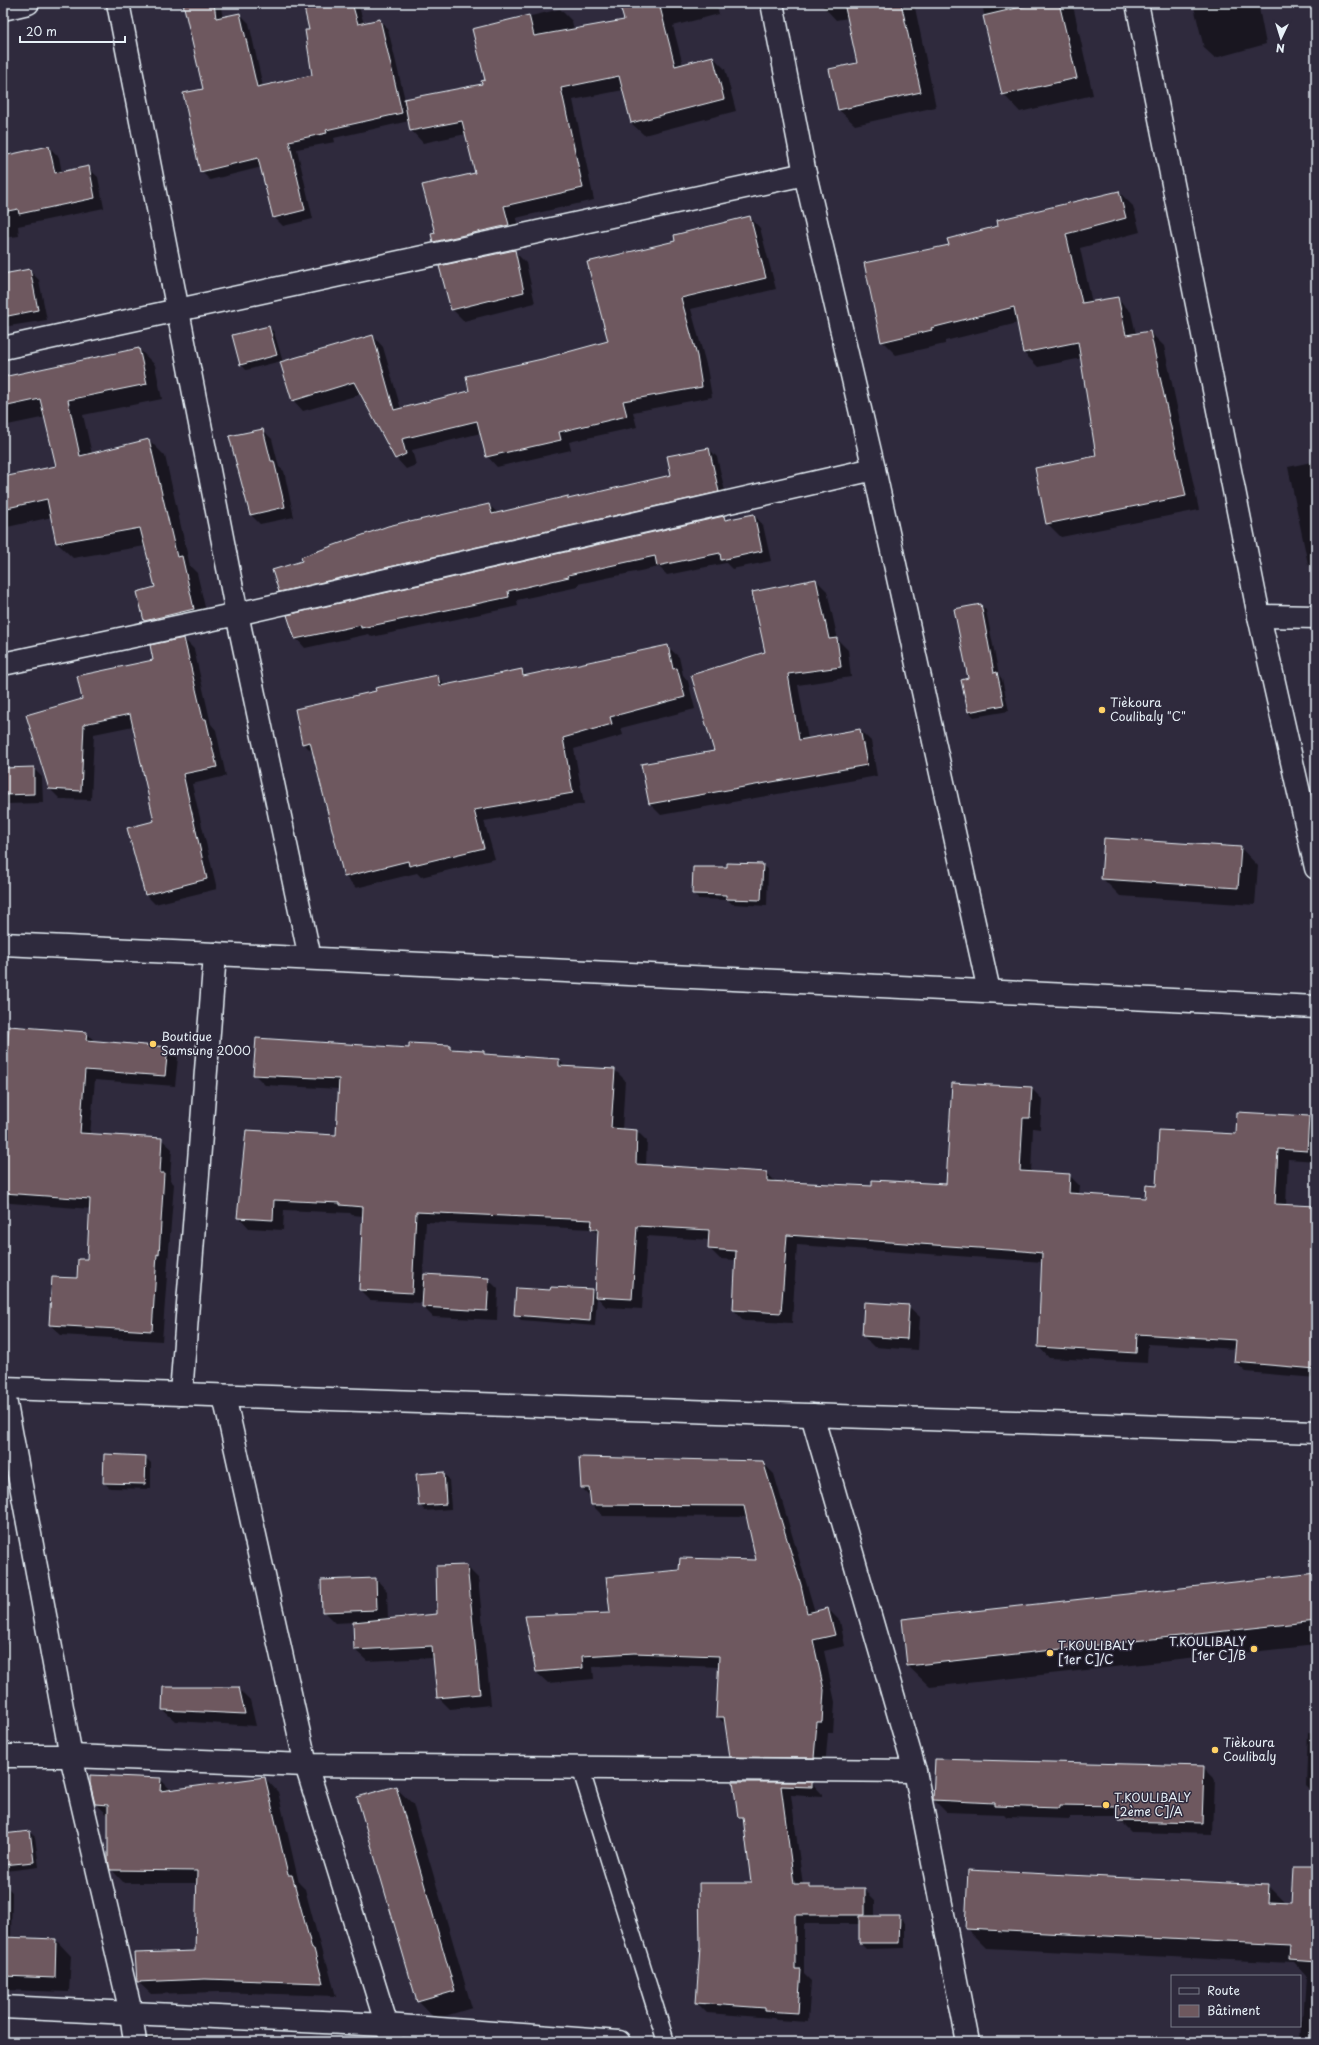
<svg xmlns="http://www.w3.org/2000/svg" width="1319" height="2045" font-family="'Playpen Sans',sans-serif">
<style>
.shadow{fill:#0007}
.building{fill:#6e585e;stroke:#e8f1f8}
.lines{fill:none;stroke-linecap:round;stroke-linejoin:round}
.service-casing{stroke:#e8f1f8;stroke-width:19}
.minor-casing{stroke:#e8f1f8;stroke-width:25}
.tertiary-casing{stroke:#e8f1f8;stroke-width:25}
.primary-casing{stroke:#e8f1f8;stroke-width:25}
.service{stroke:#2f2a3d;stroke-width:16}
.minor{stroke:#2f2a3d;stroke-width:22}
.tertiary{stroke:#2f2a3d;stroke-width:22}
.primary{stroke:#2f2a3d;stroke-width:22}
.poi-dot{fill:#ffd166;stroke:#2f2a3d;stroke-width:1.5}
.labels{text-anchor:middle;stroke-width:3;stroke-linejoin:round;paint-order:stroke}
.poi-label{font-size:12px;fill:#e8f1f8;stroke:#2f2a3d;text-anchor:start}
</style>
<rect width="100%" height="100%" fill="#2f2a3d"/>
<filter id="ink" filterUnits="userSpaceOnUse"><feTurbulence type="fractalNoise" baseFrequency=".025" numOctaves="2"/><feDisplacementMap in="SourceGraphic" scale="8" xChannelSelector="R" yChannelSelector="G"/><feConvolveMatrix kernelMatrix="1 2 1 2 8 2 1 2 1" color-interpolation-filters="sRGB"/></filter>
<g filter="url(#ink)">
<!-- shadow -->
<g class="shadow">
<path d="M184,3H220L223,18L240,14L249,23L263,87L314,76L311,30L304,3H358L364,24L380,20L388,29L405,100L483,84L486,81L473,30L560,9L572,21L574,30L626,21L620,3H716L719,14L673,26L683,65L713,57L725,69L736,111L644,135L631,123L623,90L573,100L594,200L516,218L520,237L446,254L434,241L436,234L476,174L466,134L423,143L411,130L409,121L334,138L335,142L297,149L313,219L283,226L274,217L262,167L210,180L201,171L204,90Z"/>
<path d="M820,3H914L936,107L855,125L839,110L858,64L848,18L836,20Z"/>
<path d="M1011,3H1067L1074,10L1093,95L1020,112L1003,94L983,9Z"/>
<path d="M1193,3H1258L1266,44L1215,58L1204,48Z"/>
<path d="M3,130L6,133L8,151L13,155L49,147L59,157L62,173L88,168L98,177L104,208L18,226L19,236L3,238Z"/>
<path d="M1119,192L1133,206L1140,232L1080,248L1092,303L1117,298L1131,312L1136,334L1150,332L1164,346L1199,510L1061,537L1047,523L1097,456L1082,358L1038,367L1024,353L1018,323L945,341V344L896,355L882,341L950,246L999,226Z"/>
<path d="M750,217L760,228L776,289L691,309L707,368L712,397L633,412L637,427L569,442L571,450L497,467L487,456L481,433L412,450L416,465L406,469L396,458L362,394L303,411L293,400L281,361L246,370L241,364L269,327L274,332L283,362L373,336L383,347L401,409L471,391L542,360L609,341L677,242Z"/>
<path d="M514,251L526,263L535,303L464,321L452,309Z"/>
<path d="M29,270L39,280L47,320L3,327V275Z"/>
<path d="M139,349L155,365L162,399L83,415L92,454L149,440L165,456L190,566L197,573L209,624L161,636L145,621L156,588L145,546L73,558L57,543L52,517L3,528V478L57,467L46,417L3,426V378Z"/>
<path d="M263,430L272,439L279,467L284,471L294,517L260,524L251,515L230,437Z"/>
<path d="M709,449L717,457L727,500L289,600L280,591L304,562L410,523L489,505L498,513L567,497L570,500L673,476Z"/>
<path d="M1316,461V572L1308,564L1288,467Z"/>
<path d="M754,515L763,525L771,561L732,569L726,563L667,575L659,567L578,584V587L517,600L518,606L372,637L369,634L305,648L296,638L724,517L727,520Z"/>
<path d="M816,580L827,591L838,640L848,650L851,677L798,685L808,739L860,730L871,741L877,776L661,815L650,804L715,752L766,652Z"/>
<path d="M980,605L986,610L999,675L1002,679L1009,711L974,717L969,712V679Z"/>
<path d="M184,639L194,649L211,724L216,730L226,776L192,784L217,889L155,904L145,894L155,822L133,726L94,734L91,800L60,799L50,789L83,699L155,661Z"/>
<path d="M667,646L679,657L683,675L688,681L695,709L621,728L623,735L574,749L584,804L484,821L495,859L421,877L417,873L356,888L345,876L314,754L303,743L377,692L437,676L447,686L521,670L527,676Z"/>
<path d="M33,768L42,777L43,803L6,804L8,844H5L6,866H3V769Z"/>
<path d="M1241,848L1258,866L1255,905L1120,896L1102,878Z"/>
<path d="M762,865L768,870L767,906L732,904L728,900L698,899L693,893L728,868Z"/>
<path d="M3,1030L86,1033L96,1042L167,1048L178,1058L175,1086L95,1080L90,1135L161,1139L172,1149L170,1180L174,1184L162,1341L61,1335L50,1325L88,1260L91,1209L10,1203L3,1196L4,1108H3Z"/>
<path d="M450,1046L454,1050L484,1052L487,1055L559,1060L566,1067L615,1070L625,1080L622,1130L637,1131L647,1141L646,1166L767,1173L777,1183L873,1187L947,1185L1031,1088L1042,1099L1040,1129L1033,1128L1031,1173L1069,1175L1080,1186L1079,1194L1146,1199L1157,1187L1237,1135L1308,1117L1316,1124V1161L1288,1159L1286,1206L1316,1207V1378L1246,1372L1235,1362L1236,1349L1148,1344L1147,1363L1049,1358L1039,1347L1043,1262L797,1245L792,1323L744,1321L734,1310L736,1260L720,1259L709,1248L710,1240L647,1236L642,1309L606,1307L597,1297L595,1326L521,1320L515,1314L551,1291L592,1290L596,1295L599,1235L593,1229L426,1222L423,1275L488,1279L498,1289L497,1320L433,1317L423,1307V1303L370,1300L360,1290L364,1216L352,1215L350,1213L284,1210L283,1230L249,1228L239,1217L336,1136L339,1089L265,1085L254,1074L410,1049Z"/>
<path d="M908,1306L920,1317L918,1350L874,1347L863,1336Z"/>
<path d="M145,1457L151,1463V1489L110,1488L104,1483Z"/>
<path d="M762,1462L774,1474L815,1612L828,1609L840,1621L845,1646L824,1651L835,1702L833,1733H828L825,1768H742L731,1756L727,1726L717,1716L719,1667L646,1664L593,1667L594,1679L548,1683L536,1672L611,1614L680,1571L758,1561L748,1517L603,1516L592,1505L591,1497L582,1488Z"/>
<path d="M443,1473L449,1479L451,1509L425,1511L420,1505Z"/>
<path d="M466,1566L478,1578L491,1705L450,1709L438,1697L434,1658L367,1661L355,1650L354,1622L335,1623L323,1611L376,1579L387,1591L388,1620L439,1615Z"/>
<path d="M1316,1574V1645L930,1687L908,1666Z"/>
<path d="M3,1641L7,1645L9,1670H3Z"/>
<path d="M238,1688L250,1700L256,1726L175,1721L163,1710Z"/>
<path d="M1308,1732L1316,1733V1794L1306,1784Z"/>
<path d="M1203,1767L1215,1779L1213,1834L1131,1832L1119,1820V1817H1070V1819L1007,1817L1004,1814L946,1812L934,1800Z"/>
<path d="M265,1778L278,1792L299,1883L305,1889L324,1960L327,1963L336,1996L218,1992L151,1994L137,1981L196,1952L198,1883H124L111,1869L109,1816L96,1804L160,1779L172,1791Z"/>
<path d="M734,1783H812L822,1794V1797L791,1795L803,1885H809L814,1889H864L875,1900V1917H899L905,1923V1948L866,1949L860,1943V1924H804V1974L811,1981L808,2022L776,2020L774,2018L707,2013L697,2003L753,1884L744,1822L739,1817Z"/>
<path d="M395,1787L413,1804L472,2008L435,2019L418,2001Z"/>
<path d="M30,1832L35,1837L39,1867L6,1871L3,1867V1835Z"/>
<path d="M3,1883L12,1892L11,1939L56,1940L71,1956L69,1992L3,1990Z"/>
<path d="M1268,1886L1286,1904L1316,1906V2042H1304L1301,2039L1305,1976L1293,1963L986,1948L966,1928Z"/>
<path d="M148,2035L188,2037L192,2041L203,2042H148Z"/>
<path d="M3,2041L21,2042H3Z"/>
</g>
<!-- building -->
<g class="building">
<path d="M183,3H214L216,18L240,13L257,87L312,75L305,30H309L303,3H352L358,24L380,19L402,113L326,130L327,133L289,141L305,210L273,218L258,158L200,172L183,93L203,89Z"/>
<path d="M619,3H659L675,66L713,56L724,99L631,123L619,76L561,88L583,188L504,206L509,225L433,242L431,234L435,233L422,185L475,173L462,121L410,131L404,99L482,84L481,81L485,80L472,29L529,15L534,36L624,20Z"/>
<path d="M844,3H901L921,92L838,110L829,69L857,63Z"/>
<path d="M1038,3H1059L1077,78L1002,95L983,16Z"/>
<path d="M49,146L55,173L89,166L95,198L19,214L18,209L3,212V156Z"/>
<path d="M1119,191L1126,218L1066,234L1082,303L1118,297L1126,335L1150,331L1186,496L1046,524L1035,468L1096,456L1078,342L1023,353L1014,307L931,328L932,330L881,342L864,263L949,245L947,239L998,226L997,220Z"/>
<path d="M750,216L766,278L681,298L697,356L702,387L623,401L627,416L559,432L561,440L486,457L477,421L402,439L406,454L395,459L354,382L292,401L280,362L373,335L394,410L469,391L466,376L542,359L608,341L587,262L675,241L674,235Z"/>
<path d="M515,250L524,292L451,310L439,266Z"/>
<path d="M30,269L38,310L3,317V274Z"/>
<path d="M269,326L277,355L240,365L232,335Z"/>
<path d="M139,348L147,384L68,400L80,456L149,439L177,557L182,556L194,609L144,621L137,592L155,587L140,528L56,543L47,499L3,509V477L56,466L40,399L3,407V377Z"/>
<path d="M263,429L271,461H274L285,507L250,515L229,436Z"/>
<path d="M709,448L719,492L279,592L272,570L302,561L301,557L388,526L409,521L410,522L489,504L492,514L568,496V499L671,475L667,456Z"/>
<path d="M754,514L762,551L721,560L720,553L657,566L655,556L568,575L569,577L508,591L509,597L361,628V625L295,639L287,615L724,516L725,520Z"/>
<path d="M816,579L829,639L837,638L841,667L788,674L799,740L860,729L867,765L649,804L641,764L714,751L691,675L765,652L752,592Z"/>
<path d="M981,604L994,673L997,672L1004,705L968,712L961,680L968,678L954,609Z"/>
<path d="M184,638L203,719H206L217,767L183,774L207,879L145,895L127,828L154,821L130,714L84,724L81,791L49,789L26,715L82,699L77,676L153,660L150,645Z"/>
<path d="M668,645L673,669L677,668L685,697L610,717L612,724L563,738L573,793L474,810L484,848L409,866L408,861L344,877L310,742L302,744L295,709L376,691L375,688L438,675L440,686L522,669L523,676Z"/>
<path d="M34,767V794L3,795V768Z"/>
<path d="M1104,838L1241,847L1238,888L1101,879Z"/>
<path d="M727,863L763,864L761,900L726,899V895L692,894L693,867H727Z"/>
<path d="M9,1026L87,1032L86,1040L168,1047L165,1076L85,1070L80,1133L162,1138L160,1173H164L159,1255L157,1254L152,1331L49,1325L52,1277L77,1278L78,1259H87L90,1199L3,1193V1114Z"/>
<path d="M256,1038L409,1048V1043L450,1045V1049L484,1051V1054L559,1059V1066L615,1069L611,1128L637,1130L636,1164L767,1172V1181L872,1186V1180L946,1184L952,1083L1032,1087L1030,1118H1023L1020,1171L1070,1174L1069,1193L1145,1198L1146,1185L1156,1186L1159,1130L1236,1134L1237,1112L1309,1116L1307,1151L1278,1149L1275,1204L1316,1206V1369L1234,1362L1236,1340L1137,1334L1136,1353L1038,1347L1042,1253L1023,1251L787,1235L781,1313L733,1310L736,1251L708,1249L709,1230L637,1226L632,1299L595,1297L598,1229H591L592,1220L416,1212L412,1293L359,1290L363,1207L340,1205V1203L274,1200L273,1220L237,1218L246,1130L336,1135L339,1079L253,1075Z"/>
<path d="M424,1274L489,1278L487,1311L422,1307Z"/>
<path d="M551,1287L592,1289L590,1321L514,1315L516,1288L550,1290Z"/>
<path d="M864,1302L909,1305L907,1339L862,1336Z"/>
<path d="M104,1454L146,1456L145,1484L103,1483Z"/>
<path d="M579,1457L763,1461L801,1585L807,1613L828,1608L835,1635L813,1640L824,1690L822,1722H817L814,1758L730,1757L724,1717H716L719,1656L634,1653L582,1656L583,1668L536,1672L525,1616L610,1613L606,1577L679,1570L680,1558L756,1560L744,1506L591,1505L589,1488H581Z"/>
<path d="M444,1472L446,1504L419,1506L416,1474Z"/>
<path d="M467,1565L480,1694L437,1698L432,1646L354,1650L353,1622L437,1614L436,1566Z"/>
<path d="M1316,1573V1621L907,1666L902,1619Z"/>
<path d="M376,1578L377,1610L322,1612L321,1580Z"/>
<path d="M163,1687H239L245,1714L162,1710Z"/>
<path d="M935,1759L1204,1766L1202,1823L1118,1821V1806L1059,1805V1808L994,1806V1803L933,1800Z"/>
<path d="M90,1775L161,1778L160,1791L265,1777L288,1875H292L312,1949H314L323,1983L205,1979L137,1982L135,1953L195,1951L197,1871L110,1870L108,1860V1805L95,1804L90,1783Z"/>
<path d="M733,1782H812V1787L781,1786L794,1884H810V1888H865V1915H795V1969H801L798,2013L765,2011V2008L696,2003L700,1947L699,1883H751L743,1817H738Z"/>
<path d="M396,1786L455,1991L417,2002L357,1797Z"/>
<path d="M30,1831L34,1862L3,1865V1834Z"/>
<path d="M1293,1868H1316V1962L1288,1960L1289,1945L965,1929L968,1870L1269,1885L1268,1902L1291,1903Z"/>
<path d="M859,1916H900L899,1943H859Z"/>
<path d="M3,1937L56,1939L55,1978L3,1976Z"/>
</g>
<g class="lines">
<defs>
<path id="service" d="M580,1767L666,2042"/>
<g id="minor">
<path d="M118,3L237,614L310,958"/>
<path d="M772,3L805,174L874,469L989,991"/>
<path d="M1137,3L1259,616"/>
<path d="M3,348L805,174"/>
<path d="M1316,617L1259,616L1316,868"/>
<path d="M3,664L237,614L874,469"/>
<path d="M3,944L215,954"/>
<path d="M3,1388L71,1756L131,2013L135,2042"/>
<path d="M181,1394L1316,1432"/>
<path d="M224,1396L306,1765L392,2042"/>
<path d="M812,1415L915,1771L968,2042"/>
<path d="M3,1756H71L306,1765L915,1771"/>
<path d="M3,2007L386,2025L619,2042"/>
</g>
<path id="tertiary" d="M3,1388L181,1394L215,954L1316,1007"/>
<path id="primary" d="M3,9L28,3"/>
</defs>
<!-- service casing -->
<use href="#service" class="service-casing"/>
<!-- minor casing -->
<use href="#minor" class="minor-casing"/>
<!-- tertiary casing -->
<use href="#tertiary" class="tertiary-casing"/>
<!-- primary casing -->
<use href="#primary" class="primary-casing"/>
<!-- service -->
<use href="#service" class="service"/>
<!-- minor -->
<use href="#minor" class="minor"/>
<!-- tertiary -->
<use href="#tertiary" class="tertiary"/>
<!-- primary -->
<use href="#primary" class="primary"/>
</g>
</g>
<!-- markers -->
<g class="poi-dot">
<circle cx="1102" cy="710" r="4"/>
<circle cx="153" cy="1044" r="4"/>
<circle cx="1254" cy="1649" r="4"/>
<circle cx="1050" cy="1653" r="4"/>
<circle cx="1215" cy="1750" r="4"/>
<circle cx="1106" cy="1805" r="4"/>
</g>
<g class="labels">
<!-- poi labels -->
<g class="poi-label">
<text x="1110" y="707">Tièkoura<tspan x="1110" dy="14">Coulibaly "C"</tspan></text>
<text x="161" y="1041">Boutique<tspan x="161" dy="14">Samsung 2000</tspan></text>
<text x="1246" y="1646" text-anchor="end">T.KOULIBALY<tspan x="1246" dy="14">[1er C]/B</tspan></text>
<text x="1058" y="1650">T.KOULIBALY<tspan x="1058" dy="14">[1er C]/C</tspan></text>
<text x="1223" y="1747">Tièkoura<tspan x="1223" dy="14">Coulibaly</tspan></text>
<text x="1114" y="1802">T.KOULIBALY<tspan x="1114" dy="14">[2ème C]/A</tspan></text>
</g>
</g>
<!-- margin -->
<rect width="1319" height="2045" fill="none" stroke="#2f2a3d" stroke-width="16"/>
<rect x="8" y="8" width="1303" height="2029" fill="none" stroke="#e8f1f8" stroke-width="1.5" filter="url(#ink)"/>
<!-- legend -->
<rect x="1171" y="1975" width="130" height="52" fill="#2f2a3d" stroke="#797a88"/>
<rect x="1179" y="1988" width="20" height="6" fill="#2f2a3d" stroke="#797a88"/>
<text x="1207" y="1995" font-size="12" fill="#e8f1f8">Route</text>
<rect x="1179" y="2005" width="20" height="12" fill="#6e585e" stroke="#797a88"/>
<text x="1207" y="2015" font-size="12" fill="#e8f1f8">Bâtiment</text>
<!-- north arrow -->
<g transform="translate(1281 38) rotate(184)" stroke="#2f2a3d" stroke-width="3" paint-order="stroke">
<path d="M0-3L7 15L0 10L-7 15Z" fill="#e8f1f8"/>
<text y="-6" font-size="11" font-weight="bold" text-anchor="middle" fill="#e8f1f8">N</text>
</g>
<!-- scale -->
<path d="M20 36v6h105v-6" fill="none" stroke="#e8f1f8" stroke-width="2"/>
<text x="26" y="36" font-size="12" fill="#e8f1f8" stroke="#2f2a3d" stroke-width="3" paint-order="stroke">20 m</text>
</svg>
